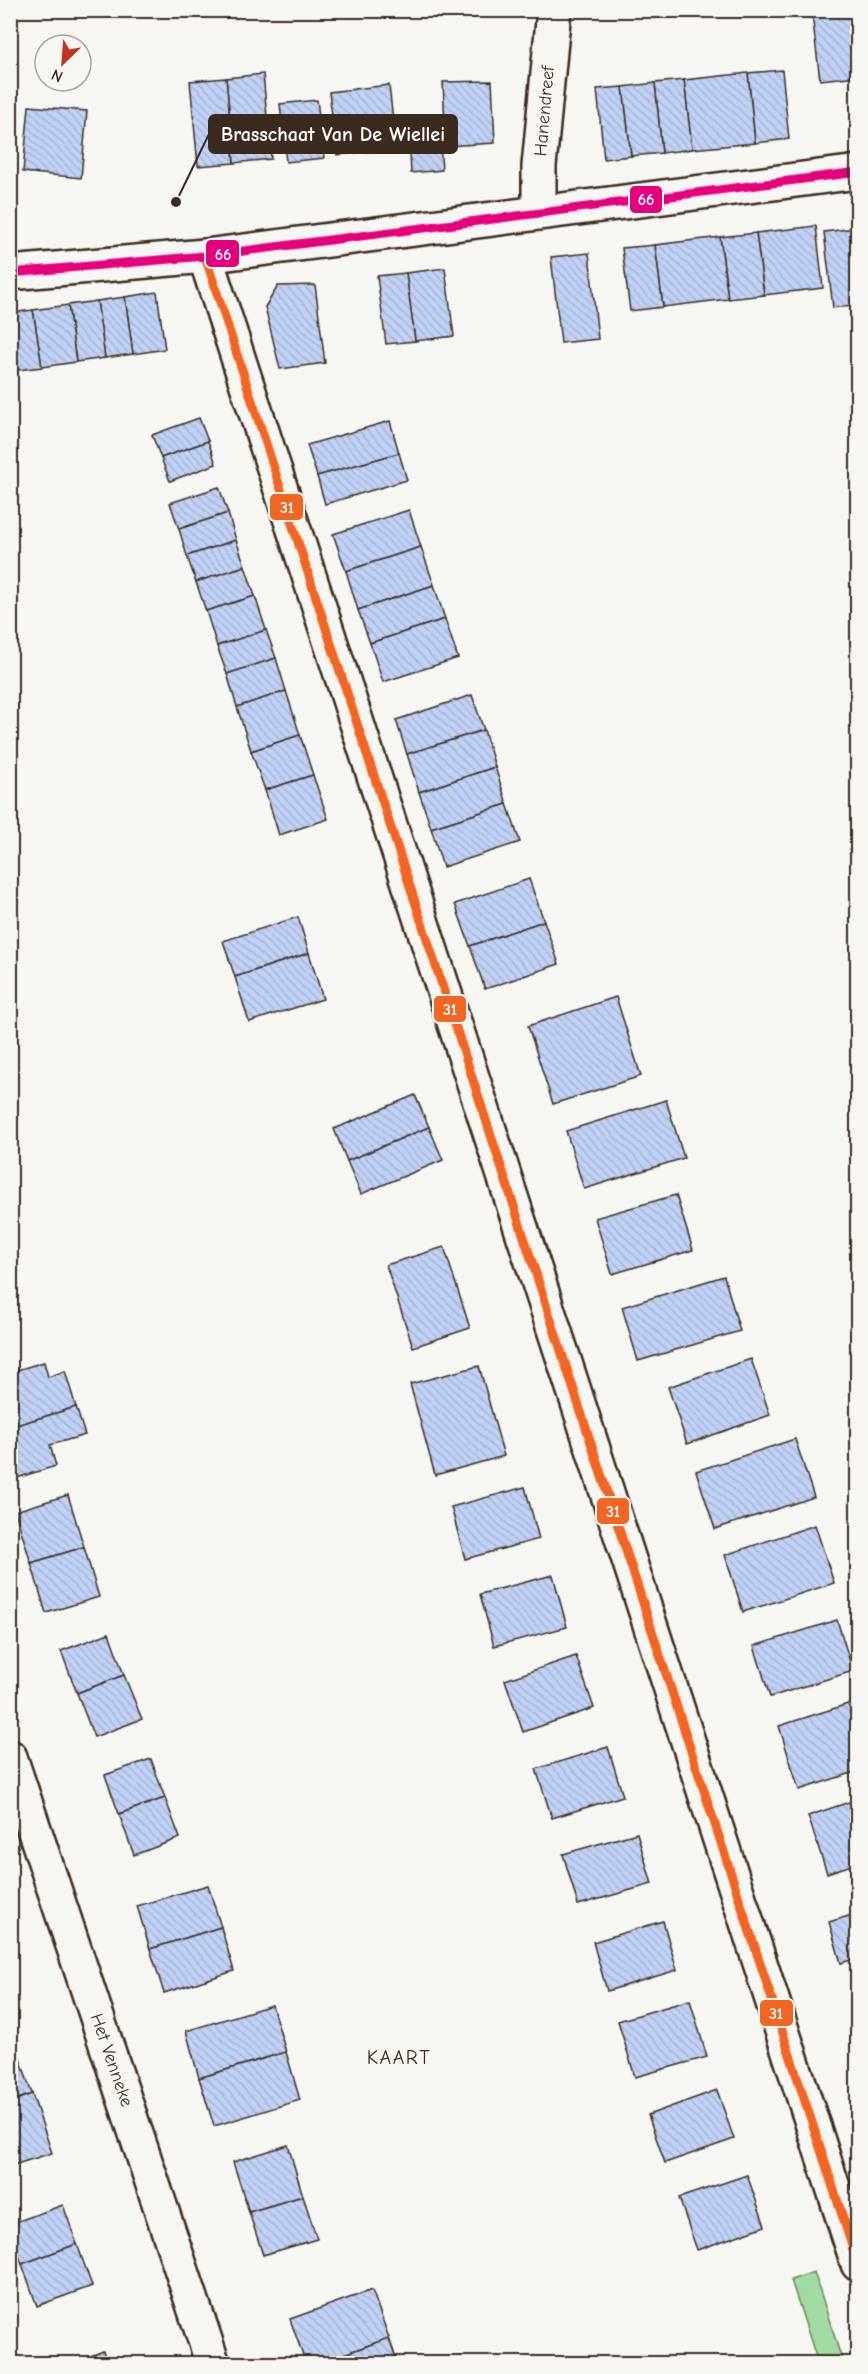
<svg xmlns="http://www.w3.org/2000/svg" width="868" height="2374" font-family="'Comic Neue',sans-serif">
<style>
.grass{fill:#a0dba2;stroke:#6e8260;stroke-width:1.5}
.building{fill:url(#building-back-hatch);stroke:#3b2a1e;stroke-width:1.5}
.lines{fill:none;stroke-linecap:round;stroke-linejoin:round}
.minor-casing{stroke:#3b2a1e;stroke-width:38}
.tertiary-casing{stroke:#3b2a1e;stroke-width:38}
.minor{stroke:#f6f6f2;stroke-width:33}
.tertiary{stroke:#f6f6f2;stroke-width:33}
.bus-1-casing{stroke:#f6f6f2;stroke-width:14}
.bus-2-casing{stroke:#f6f6f2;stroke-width:14}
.bus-1{stroke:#f26522;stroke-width:9}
.bus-2{stroke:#e5007d;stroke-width:9}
.labels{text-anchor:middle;stroke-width:6;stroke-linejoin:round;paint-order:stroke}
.street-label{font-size:18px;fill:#3b2a1e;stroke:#f6f6f2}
.neighbourhood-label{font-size:20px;letter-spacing:1.5px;fill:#3b2a1e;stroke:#f6f6f2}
.leader{fill:none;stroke:#3b2a1e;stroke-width:2}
.callout-dot{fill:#3b2a1e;stroke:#f6f6f2;stroke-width:2}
.callout{fill:#3b2a1e;stroke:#3b2a1e;stroke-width:2}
.callout-label{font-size:20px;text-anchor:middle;font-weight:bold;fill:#fff}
.line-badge{stroke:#f6f6f2;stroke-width:2}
.badge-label{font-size:16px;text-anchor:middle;font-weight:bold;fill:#fff}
</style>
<defs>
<pattern id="building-back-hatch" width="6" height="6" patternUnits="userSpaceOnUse" patternTransform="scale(1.5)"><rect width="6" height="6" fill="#c0d1f7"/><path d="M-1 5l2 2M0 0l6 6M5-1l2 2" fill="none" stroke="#a6b4d3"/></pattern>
</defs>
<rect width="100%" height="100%" fill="#f6f6f2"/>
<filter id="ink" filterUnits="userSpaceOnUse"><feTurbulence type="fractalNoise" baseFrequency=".0167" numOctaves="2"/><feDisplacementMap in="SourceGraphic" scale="12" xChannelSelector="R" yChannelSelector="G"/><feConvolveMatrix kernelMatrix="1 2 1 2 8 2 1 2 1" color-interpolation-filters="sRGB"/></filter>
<g filter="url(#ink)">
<!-- grass -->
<path class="grass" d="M814,2272L843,2363H818L791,2280Z"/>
<!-- building -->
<g class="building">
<path d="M857,10L858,76L820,80L812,14Z"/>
<path d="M782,70L789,139L755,143L748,73Z"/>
<path d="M748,73L755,143L692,149L684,80Z"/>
<path d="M263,74L271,159L234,163L226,78Z"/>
<path d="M226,78L234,163L198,166L190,81Z"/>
<path d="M684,80L692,149L662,153L655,83Z"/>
<path d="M492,81L495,143L446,146L443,82Z"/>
<path d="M655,83L662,153L631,156L623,87Z"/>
<path d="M389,85L396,148L337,155L329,92Z"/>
<path d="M623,87L631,156L604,159L597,89Z"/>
<path d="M317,100L324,158L286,162L280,104Z"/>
<path d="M29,106L87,111L81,178L23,172Z"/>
<path d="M438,116L442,170L411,173L408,118Z"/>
<path d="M816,226L823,288L764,295L756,233Z"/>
<path d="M855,228L858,304L833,308L824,232Z"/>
<path d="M756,233L764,295L728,299L720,237Z"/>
<path d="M720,237L728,299L663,307L655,245Z"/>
<path d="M655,245L663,307L630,311L622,248Z"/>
<path d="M589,253L598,339L561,343L551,257Z"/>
<path d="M445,268L454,336L415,341L406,273Z"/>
<path d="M406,273L415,341L386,344L377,276Z"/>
<path d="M315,285L325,363L280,369L265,307L278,286Z"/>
<path d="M157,292L165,349L133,354L125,297Z"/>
<path d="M125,297L133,354L105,358L97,301Z"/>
<path d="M97,301L105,358L76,362L68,305Z"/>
<path d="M68,305L76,362L42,367L33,310Z"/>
<path d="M33,310L42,367L10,371V313Z"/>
<path d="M199,418L208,441L161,458L152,435Z"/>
<path d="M390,421L399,453L317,476L307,445Z"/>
<path d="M208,441L216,464L170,481L161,458Z"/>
<path d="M399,453L407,480L325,504L317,476Z"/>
<path d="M219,487L228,513L179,529L170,503Z"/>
<path d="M409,510L421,547L346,571L333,534Z"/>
<path d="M228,513L236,540L187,556L179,529Z"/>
<path d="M236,540L245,566L196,582L187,556Z"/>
<path d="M421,547L434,585L358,610L346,571Z"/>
<path d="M245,566L255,596L206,611L196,582Z"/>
<path d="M434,585L445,619L370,643L358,610Z"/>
<path d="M255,596L266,630L217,646L206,611Z"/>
<path d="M445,619L458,658L383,682L370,643Z"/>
<path d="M266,630L276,658L227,674L217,646Z"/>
<path d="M276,658L286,691L237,707L227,674Z"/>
<path d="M286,691L300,735L251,751L237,707Z"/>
<path d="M472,695L484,730L407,754L396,720Z"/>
<path d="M484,730L495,767L419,792L407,754Z"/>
<path d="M300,735L313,775L265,790L251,751Z"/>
<path d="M495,767L507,804L431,828L419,792Z"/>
<path d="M313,775L328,819L279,835L265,790Z"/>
<path d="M507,804L520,842L443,867L431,828Z"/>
<path d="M529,879L544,921L470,946L455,904Z"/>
<path d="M298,917L309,953L235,977L223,941Z"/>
<path d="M544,921L559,964L485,989L470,946Z"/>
<path d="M309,953L323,999L249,1022L235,977Z"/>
<path d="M616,997L641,1076L553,1104L528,1026Z"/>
<path d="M415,1095L429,1127L347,1161L334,1129Z"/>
<path d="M666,1100L684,1158L584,1189L566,1131Z"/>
<path d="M429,1127L443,1160L361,1194L347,1161Z"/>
<path d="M676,1195L693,1250L612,1274L595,1218Z"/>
<path d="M444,1247L470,1328L413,1347L386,1265Z"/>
<path d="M724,1276L740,1331L638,1361L622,1307Z"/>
<path d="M751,1359L770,1415L687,1444L668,1387Z"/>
<path d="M44,1362L48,1377L65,1371L76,1407L10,1427V1372Z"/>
<path d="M479,1366L504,1456L435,1475L410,1384Z"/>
<path d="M76,1407L85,1435L50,1445L56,1466L10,1480V1427Z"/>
<path d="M795,1439L814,1497L715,1529L696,1471Z"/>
<path d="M525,1487L539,1539L465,1559L451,1507Z"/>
<path d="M68,1495L84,1547L31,1563L15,1511Z"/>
<path d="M815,1525L834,1583L743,1612L725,1555Z"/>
<path d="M84,1547L99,1597L46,1613L31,1563Z"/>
<path d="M553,1575L567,1627L494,1646L480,1594Z"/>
<path d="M837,1620L853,1671L770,1697L754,1646Z"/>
<path d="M109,1633L124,1675L77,1693L61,1651Z"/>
<path d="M576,1656L594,1708L523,1732L505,1680Z"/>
<path d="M124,1675L142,1719L94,1737L77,1693Z"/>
<path d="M848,1704L858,1734V1771L799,1790L779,1726Z"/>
<path d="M608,1747L623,1796L552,1818L536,1769Z"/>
<path d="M151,1759L165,1798L119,1814L105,1775Z"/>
<path d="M165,1798L180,1838L134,1855L119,1814Z"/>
<path d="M858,1799V1863L827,1873L808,1816Z"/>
<path d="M637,1833L652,1884L578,1905L563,1854Z"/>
<path d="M208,1885L221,1927L150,1949L137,1906Z"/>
<path d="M858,1913V1958L841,1963L829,1922Z"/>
<path d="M663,1921L677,1970L607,1991L593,1942Z"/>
<path d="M221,1927L234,1971L164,1993L150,1949Z"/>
<path d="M858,1994V2021L850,1997Z"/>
<path d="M690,2000L707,2057L635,2077L618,2021Z"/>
<path d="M272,2005L286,2052L199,2078L186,2031Z"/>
<path d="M14,2040L32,2094L10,2102V2041Z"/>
<path d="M286,2052L300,2100L214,2126L199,2078Z"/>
<path d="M717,2090L734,2139L665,2163L648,2115Z"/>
<path d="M32,2094L52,2153L10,2166V2102Z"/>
<path d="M288,2145L303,2196L249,2212L233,2162Z"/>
<path d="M747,2175L765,2226L697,2250L679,2198Z"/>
<path d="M303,2196L317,2239L263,2255L249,2212Z"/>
<path d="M63,2205L77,2244L22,2264L10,2233V2224Z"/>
<path d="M77,2244L92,2286L37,2306L22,2264Z"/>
<path d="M372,2290L389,2338L316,2364H306L290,2319Z"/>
<path d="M389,2338L398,2364H316Z"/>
<path d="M103,2351L108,2364H71Z"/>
</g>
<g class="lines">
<defs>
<g id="minor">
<path d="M539,211V166L554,10"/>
<path d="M205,256L858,2264"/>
<path d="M10,1757L213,2364"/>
</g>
<path id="tertiary" d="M10,273L205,256L858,172"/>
</defs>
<!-- minor casing -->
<use href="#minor" class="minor-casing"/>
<!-- tertiary casing -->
<use href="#tertiary" class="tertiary-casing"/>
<!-- minor -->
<use href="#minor" class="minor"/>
<!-- tertiary -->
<use href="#tertiary" class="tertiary"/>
<defs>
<path id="bus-1" d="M205,256L858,2264"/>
<path id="bus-2" d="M10,273L205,256L858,172"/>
</defs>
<!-- bus-1 casing -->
<use href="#bus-1" class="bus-1-casing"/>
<!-- bus-2 casing -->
<use href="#bus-2" class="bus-2-casing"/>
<!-- bus-1 -->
<use href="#bus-1" class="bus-1"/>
<!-- bus-2 -->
<use href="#bus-2" class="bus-2"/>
</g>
</g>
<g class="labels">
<!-- street labels -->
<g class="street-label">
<text transform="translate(544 111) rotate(-85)" y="6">Hanendreef</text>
<text transform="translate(112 2060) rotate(71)" y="6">Het Venneke</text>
</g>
<!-- neighbourhood labels -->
<g class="neighbourhood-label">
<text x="399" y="2064">KAART</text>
</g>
</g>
<!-- callouts -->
<path class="leader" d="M176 202L209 134"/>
<circle class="callout-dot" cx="176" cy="202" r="6"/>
<rect class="callout" x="209" y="115" width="248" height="38" rx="6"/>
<g class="callout-label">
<text x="333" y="141">Brasschaat Van De Wiellei</text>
</g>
<g class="line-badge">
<rect x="629" y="185" width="34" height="29" rx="6" fill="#e5007d"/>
<rect x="205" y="239" width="35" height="29" rx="6" fill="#e5007d"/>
<rect x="269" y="493" width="35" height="28" rx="6" fill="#f26522"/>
<rect x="433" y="995" width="34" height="28" rx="6" fill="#f26522"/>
<rect x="596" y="1497" width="34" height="28" rx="6" fill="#f26522"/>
<rect x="759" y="1999" width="35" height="28" rx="6" fill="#f26522"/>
</g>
<g class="badge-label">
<text x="646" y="205">66</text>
<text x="223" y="260">66</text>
<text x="287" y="513">31</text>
<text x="450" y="1015">31</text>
<text x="613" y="1517">31</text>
<text x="776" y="2019">31</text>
</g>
<!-- margin -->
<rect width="868" height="2374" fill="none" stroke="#f6f6f2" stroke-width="36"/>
<rect x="18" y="18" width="832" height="2338" fill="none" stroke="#3b2a1e" stroke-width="2" filter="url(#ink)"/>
<!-- north arrow -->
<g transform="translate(63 63) rotate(205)"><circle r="28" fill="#f6f6f2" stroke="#aba49d" stroke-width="1.5"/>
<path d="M0-4.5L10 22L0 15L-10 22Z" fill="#c8321e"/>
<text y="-9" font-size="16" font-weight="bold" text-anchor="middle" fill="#3b2a1e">N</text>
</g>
</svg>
